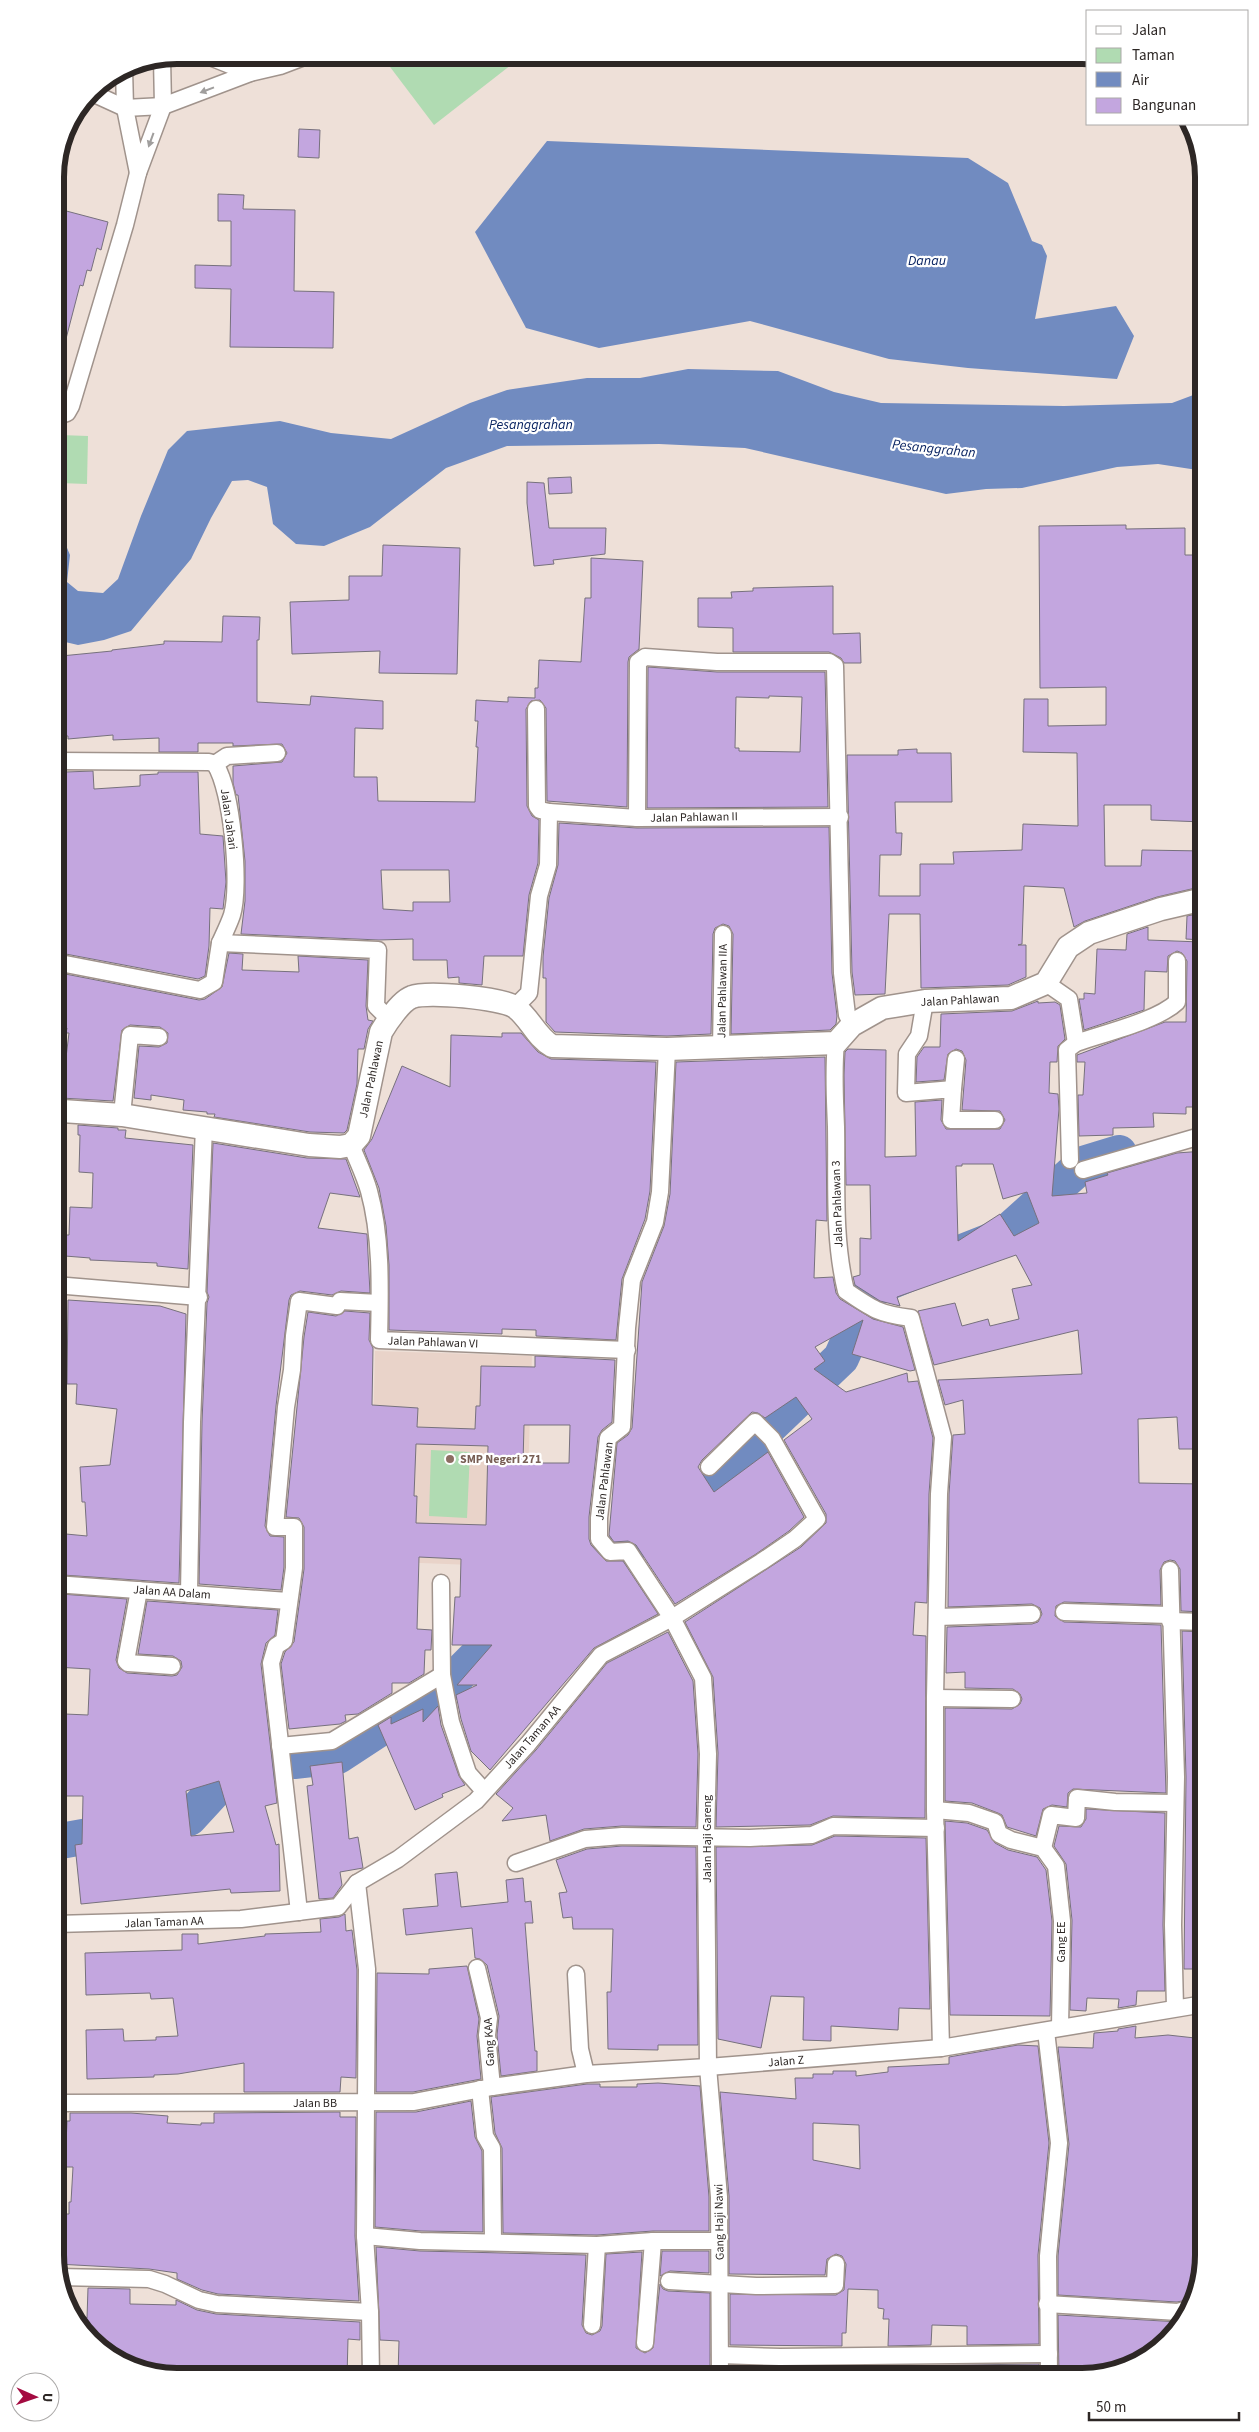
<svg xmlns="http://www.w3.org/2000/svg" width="1259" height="2432" font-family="'Source Sans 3',sans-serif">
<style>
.built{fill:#e9d3c9}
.green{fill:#b0dbb2}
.water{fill:#718bc0}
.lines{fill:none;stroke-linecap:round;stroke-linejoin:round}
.river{stroke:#718bc0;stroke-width:36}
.building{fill:#c3a6df;stroke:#77717d;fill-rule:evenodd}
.street-casing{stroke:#a0938c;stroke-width:19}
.secondary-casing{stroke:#a0938c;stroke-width:25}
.street{stroke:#fff;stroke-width:16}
.secondary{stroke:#fff;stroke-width:22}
.oneway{fill:#a09e9d}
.education-dot{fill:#8d6e63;stroke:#fff;stroke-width:2}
.labels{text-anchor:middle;stroke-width:4.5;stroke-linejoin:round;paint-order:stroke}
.street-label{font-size:12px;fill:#2d2725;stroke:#fff}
.education-label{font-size:12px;font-weight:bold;fill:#785e54;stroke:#fff;text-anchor:start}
.water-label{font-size:14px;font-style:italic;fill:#0b2563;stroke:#fff}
.rim{fill:none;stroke:#2d2725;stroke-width:6}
</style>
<rect width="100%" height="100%" fill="#eee0d8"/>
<!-- built -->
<path class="built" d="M375,1351L532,1356L525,1567L370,1561Z"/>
<!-- green -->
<g class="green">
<path d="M381,55H512L516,61L434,125Z"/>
<path d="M60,435L88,436L87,484L59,483Z"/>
<path d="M431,1450L470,1452L467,1518L429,1516Z"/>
</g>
<!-- water -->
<g class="water">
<path d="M547,141L968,158L1008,183L1032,241L1042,245L1047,256L1035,319L1116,306L1134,336L1117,379L968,368L889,359L750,321L599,348L526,328L475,232Z"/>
<path d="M688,369L778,371L834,392L881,403L1064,406L1172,403L1204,391V471L1158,464L1117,467L1022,488L986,489L946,494L745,448L659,444L507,446L446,468L370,527L324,546L296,544L273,524L267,487L248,480L232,481L211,518L191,559L131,631L104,640L78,645L61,641L55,635V519L70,555L67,582L78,591L103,593L118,579L141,516L168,450L187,431L280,421L331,433L391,439L470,403L507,390L587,378H640Z"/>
</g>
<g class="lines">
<!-- river -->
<g class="river">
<path d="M965,1251L1003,1236L1083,1164L1119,1153"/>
<path d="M450,1683L513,1620L552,1592L656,1529L720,1480L746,1449L841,1358L872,1289L913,1272"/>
<path d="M294,1761L338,1756L425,1699"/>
<path d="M55,1842L189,1818L234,1769L262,1766"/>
</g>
</g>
<!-- building -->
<g class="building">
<path d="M299,129L320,130L319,158L298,157Z"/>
<path d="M218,194L244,195L243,209L295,210L294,291L334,292L333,348L230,347L231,289L195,288V265L231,266V221H218Z"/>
<path d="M55,208L108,222L101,250L97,248L91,271L87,270L83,286L80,285L61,358L55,357V302L61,280L55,278Z"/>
<path d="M571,477L572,493L549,494L548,478Z"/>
<path d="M527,482L544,483L549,528H606L605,554L553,560L554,564L534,566L527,503Z"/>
<path d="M1126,525V529L1185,528V555H1204V822L1151,820V805H1104L1105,866H1141L1142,850L1204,851V886L1157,897L1085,921L1074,927L1064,888L1024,886L1022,944L1018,945H1026V977L1008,985L921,988L920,914H889L885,994L855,995L852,972L847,755H898V750L917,749V753H951L952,802H895L896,833H902L901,855H880L879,896H920V864H954L953,852L1022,850L1023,824L1078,826L1077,753L1023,752L1024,699H1048V726L1106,725V687L1040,688L1039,526Z"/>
<path d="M383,545L460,548L457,674L379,673L380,651L292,654L290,602L349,600V576H382Z"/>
<path d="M591,558L643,561L639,649L629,657L628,662L627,807L547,801L546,708L540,700L531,701L526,709L527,806L532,816L539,820L538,863L529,895L523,956H484L482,985L459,983V977L448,978L447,960H413V939L379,940L241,934L245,901V861L238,795H236L233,783V766L282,762L287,753L282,744L233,746V743H198V752H159V738L113,740V735L68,739V736H55V683H64L61,656L112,651V650L164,644V641L222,642L223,616L260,617L259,640H257V702L310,705L311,696L383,701V729L355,728L354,777H377L378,801L475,802L478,747H476L478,721H475L476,700L508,702V697L535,698V688H538L539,660L581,662L585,598H591ZM381,870H449L450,902H413V911L383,909Z"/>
<path d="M833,586V634L860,633L861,663H844L841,658L829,652H733V628L698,627V598H732L731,592L753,591V588Z"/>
<path d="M648,667L717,672H825L828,807L647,808ZM769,696L802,697L800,752L739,751V748H735L736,697L769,698Z"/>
<path d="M93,771L94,789L140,786V775L158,774V772H198L200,834L223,836L226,882L223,909L210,908L209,946L205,976L198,979L55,952V784L66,785V772Z"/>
<path d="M559,823L637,828L829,827L832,973L837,1016L836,1024L830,1030L731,1034L733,934L729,926L723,924L715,928L713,934L711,1034L667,1036L555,1032L546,1022V978H543V957L549,898L558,865Z"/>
<path d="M1202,913V940L1186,939L1187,916Z"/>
<path d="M1148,927V940L1201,942V972H1204V1107H1186V1114L1153,1113L1154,1127L1113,1128V1135L1079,1136L1078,1095H1083L1085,1062H1077V1055L1165,1022H1186L1187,961L1182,953L1177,951L1168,956L1167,972L1145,971L1144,1010L1084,1030L1079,999H1084V993L1095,994L1097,949L1126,950L1127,934Z"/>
<path d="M229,953L243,954L242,970L299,972L298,956L368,960L366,1006L368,1020L373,1021L368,1029L364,1049H358L357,1084L347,1130L344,1133L310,1132L214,1117L215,1114H207V1112L183,1110L184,1100L151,1095V1100L134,1098L139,1046L159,1047L167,1043L168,1033L160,1027L130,1025L122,1030L113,1101L61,1098L69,1033H66L67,1028L55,1027V972L199,1000L205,999L222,987Z"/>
<path d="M1038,1001V1003L1055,1002L1060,1005L1065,1039L1058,1046L1057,1062H1050L1049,1093L1058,1094L1059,1109L1052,1196L1087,1193L1085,1182L1108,1175L1107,1173L1177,1153L1204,1151L1203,1449H1179L1177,1417L1138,1419L1139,1483L1204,1484V1612L1181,1611L1180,1569L1175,1561L1170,1560L1164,1562L1160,1570L1161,1605L1064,1602L1056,1606L1055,1616L1064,1622L1161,1625L1166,1793L1073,1789L1068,1793L1067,1807L1052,1805L1043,1809L1036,1836L1007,1827L1002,1815L998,1813L972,1803L945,1801V1708L1012,1709L1020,1704L1022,1699L1020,1694L1013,1689L965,1688V1672L946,1673L947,1627L1032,1624L1038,1622L1042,1614L1040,1608L1032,1604L948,1607L949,1494L953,1435L965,1434L963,1400L945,1405L938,1380L1082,1374L1078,1330L934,1365L918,1311L955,1303L962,1326L988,1319L990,1326L1019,1319L1012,1289L1032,1285L1016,1255L897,1297L900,1306L880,1301L855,1285L853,1277L860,1275V1238L871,1239L870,1185H846L844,1075L845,1052L848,1049L886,1050L885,1157L916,1156L915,1102L942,1100L941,1120L946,1129H1000L1005,1120L1000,1111L962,1110L966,1060L962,1051L956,1049L948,1054L944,1080L916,1082L917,1057L924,1047H940L941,1014L1012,1011ZM962,1164H993L1003,1199L1027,1192L1039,1223L1014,1236L1000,1214L958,1241L956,1166H962Z"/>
<path d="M502,1033H521L538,1052L551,1059L656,1062L650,1191L645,1219L622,1279L616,1340L536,1336V1330L502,1329V1334L389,1330V1265L386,1226L379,1188L364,1150L372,1139L402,1066L450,1087L451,1035L502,1037Z"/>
<path d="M825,1057L827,1221L816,1220L814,1278L833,1277L836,1293L840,1299L873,1319L903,1327L915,1370L910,1371L852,1354L863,1320L815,1347L825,1361L814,1369L846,1392L907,1373L908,1382L918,1381L933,1438L929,1494L927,1603L915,1602L913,1635L926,1636L925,1818L833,1816L810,1825L716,1827L718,1753L713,1677L685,1622L801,1547L826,1523V1514L784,1440L812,1419L796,1397L765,1418L758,1413L752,1412L702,1460L698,1467L714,1492L768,1452L804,1517L789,1531L756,1554L675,1604L636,1545L628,1541L614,1542L609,1535L617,1443L628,1435L632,1428L642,1282L664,1226L670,1194L676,1062Z"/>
<path d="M78,1125L118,1128V1130H126L125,1138L193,1145L188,1269L157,1266V1263L90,1260V1258L65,1256L66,1235H69L70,1207L92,1208L93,1173L79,1172L80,1135H78Z"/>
<path d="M213,1143L307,1158L346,1159L360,1197L330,1193L318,1228L367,1234L370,1293L341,1291L332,1295L300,1291L291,1295L289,1300L276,1406L265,1526L270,1536L284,1537V1567L281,1590L199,1584L202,1422L207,1303L209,1297L207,1292Z"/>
<path d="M68,1300L160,1306L186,1314L179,1583L63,1575L66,1534L87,1536L85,1502H82L80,1467L110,1465L117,1409L76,1404L77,1384H67Z"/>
<path d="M345,1311L370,1313L369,1340L373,1348L372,1405L418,1408L417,1427L475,1429L476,1406H480L481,1366L535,1367V1356L615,1360L612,1422L602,1430L598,1437L589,1517V1539L591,1545L606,1561H623L658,1614L594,1648L490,1770L471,1751L461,1719L456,1695L477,1685H457L492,1645H452L455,1597H460L461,1559L419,1557L417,1629L432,1630L431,1650H425L424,1674L409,1683H392V1693L358,1714L345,1715L346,1721L340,1724L289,1729L281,1664L285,1652L294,1642L304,1569V1527L299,1518L286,1517L304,1337L308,1312L336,1316ZM524,1425H570L569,1463H523ZM416,1444L488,1446L486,1525L416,1523L417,1496H414Z"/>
<path d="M61,1594L127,1599L116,1660L119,1668L127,1673L172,1676L177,1675L182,1667L181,1661L173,1656L138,1654L147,1601L278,1610L275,1635L266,1643L261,1664L277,1803L265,1806L276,1845L279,1844L280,1891L231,1893L230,1889L81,1904L75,1845L82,1844L83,1796H65L66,1760H62L63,1743L65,1714L88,1715L90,1669L55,1667L56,1637L61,1638ZM219,1781L234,1832L191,1836L186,1791Z"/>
<path d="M1182,1631L1204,1632V1969H1184L1186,1777Z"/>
<path d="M668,1632L693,1681L698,1754L696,1827L622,1826L584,1829L550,1841L546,1815L502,1821L513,1808L496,1794L536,1750L607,1663Z"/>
<path d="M438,1706L441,1725L459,1776L465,1785L442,1794L443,1797L415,1810L378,1725L391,1717V1724L423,1709V1722Z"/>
<path d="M342,1762L349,1839L358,1837L363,1868L340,1872L342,1885L333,1898L319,1899L307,1786L313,1785L310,1766Z"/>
<path d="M1086,1809L1165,1813L1163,1925L1165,1991H1137L1136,2005L1118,2008L1119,1999L1087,1998L1086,2011L1070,2010L1072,1920L1066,1864L1054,1846L1059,1826L1081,1827L1086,1819Z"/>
<path d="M945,1821L967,1823L987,1830L995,1843L1008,1850L1037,1857L1046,1870L1052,1921L1050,2016L950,2015Z"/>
<path d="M835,1836L926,1838L930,2009L899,2008L898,2030L831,2026V2041L803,2040L804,1997L771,1996L761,2048L718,2039L716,1847L812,1845Z"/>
<path d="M622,1846L696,1847L698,2045H658V2050L608,2049L607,1992H611L613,1929H573L572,1917L563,1918L559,1893L567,1892L556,1860L587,1849Z"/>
<path d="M457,1872L461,1907L508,1902L506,1880L523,1878L525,1902L531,1901L533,1923H525L535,2051H537V2071L501,2076L497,2035L499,2016L487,1965L480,1959L475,1958L472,1928L406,1935L403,1909L438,1906L435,1874Z"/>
<path d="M345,1914L346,1931L352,1930L357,1970L356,2078L341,2077L340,2092H244V2063L178,2074L154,2075V2077L87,2079L86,2030L123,2029L124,2041L156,2040V2037L178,2036L173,1998L151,1999L150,1993L86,1995L85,1953L182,1950V1934H198V1944L265,1936V1934L321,1932L320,1919L339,1917Z"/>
<path d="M467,1966L479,2019L477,2036L481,2079L413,2092H376L377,1973L429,1974V1969Z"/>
<path d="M1136,2026L1135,2038L1168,2035L1204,2039V2255L1191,2299L1177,2302L1058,2295V2256L1069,2144L1058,2047L1093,2048L1094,2033L1118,2031V2029Z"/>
<path d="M1018,2045L1038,2046L1049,2143L1038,2255L1039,2344L967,2345V2326L932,2325L931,2345L888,2346L889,2319H883L884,2309L878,2308V2290L848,2289L846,2333H842V2346L730,2345V2294L836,2295L844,2290L846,2264L842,2256L836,2254L827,2259L825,2275L729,2274V2196L720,2092L796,2099L795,2078H813V2074H833V2071H856V2076L888,2072V2067L949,2064V2057ZM813,2123L859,2125L860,2169L813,2160Z"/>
<path d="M658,2083L700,2086L709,2197V2231H653L597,2235L503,2233L502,2148L495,2133L491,2097L587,2084H600V2087H637V2084Z"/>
<path d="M471,2101L475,2137L482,2151L483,2232L421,2231L375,2227L376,2112H416Z"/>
<path d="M340,2112V2117H356L355,2236L359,2301L218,2294L202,2290L177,2279V2273L149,2269L57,2264V2214H69V2202H71L73,2167H65L67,2121H70V2113H131L168,2116L167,2123L201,2125V2123H214V2113Z"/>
<path d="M376,2247L420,2251L586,2255L582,2325L586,2333L592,2335L600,2331L602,2326L606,2254L642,2252L636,2348L645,2353L653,2348L660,2284L663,2289L668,2291L710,2293V2377L398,2375L399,2341L380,2340Z"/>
<path d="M662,2251H709V2273L670,2271L660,2276Z"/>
<path d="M88,2288L130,2289V2304L176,2305V2300L197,2310L216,2314L360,2322V2340L348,2339L347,2377H230L194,2374L193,2377H169L103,2352L77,2318H87Z"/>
<path d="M1058,2315L1180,2322V2326L1128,2368L1082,2377H1059Z"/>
<path d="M1039,2364V2377H886L887,2366Z"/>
<path d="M730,2365L841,2366V2377H730Z"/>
</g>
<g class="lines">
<defs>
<g id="street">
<path d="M205,55L250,73"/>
<path d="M124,68L125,108L138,173L163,106L162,58"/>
<path d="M90,92L125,108L163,106L250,73L280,66L309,55"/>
<path d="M55,417L67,413L71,406L125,225L138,173"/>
<path d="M55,761L209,762L215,764C232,790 241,885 232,915C229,924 224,934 220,943L378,950L376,1006L389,1019"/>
<path d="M215,764L227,756L277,753"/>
<path d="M549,812L637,818L840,817"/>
<path d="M637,818L638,662L645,657L717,662H829L835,666L842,973L847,1015L852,1025"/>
<path d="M55,962L200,990L214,982L220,943"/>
<path d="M1046,983L1069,999L1076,1043"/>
<path d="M925,1001L919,1036L907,1054L906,1093L953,1089L951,1120H995"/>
<path d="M515,1007L529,993L539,896L548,865L549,812L540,810L537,806L536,709"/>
<path d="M836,1043C833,1072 835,1099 836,1127C837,1182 833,1238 846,1291C872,1309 879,1314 911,1318L943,1437L939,1494L935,1698V1810L941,2048"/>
<path d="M721,1048L723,934"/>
<path d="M667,1049L660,1192L655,1222L632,1280L627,1328L622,1427L608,1438L599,1518V1539L610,1552L628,1551L672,1618L703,1678L708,1754L706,1838L708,2067L719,2197L720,2377"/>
<path d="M953,1089L956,1059"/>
<path d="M122,1115L130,1035L159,1037"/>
<path d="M351,1145C357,1160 365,1176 369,1191C382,1238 380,1292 379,1340L627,1350"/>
<path d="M1070,1160L1067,1050L1076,1043C1104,1033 1157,1021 1177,1002V961"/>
<path d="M1083,1170L1204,1135"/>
<path d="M55,1285L199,1297"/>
<path d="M1170,1570L1176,1777L1173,1925L1175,2008"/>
<path d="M441,1583L442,1675L451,1722L468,1773L484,1791"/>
<path d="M55,1584L288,1601"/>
<path d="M139,1590L126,1661L128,1663L172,1666"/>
<path d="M189,1594L192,1422L204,1127"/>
<path d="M1064,1612L1170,1615"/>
<path d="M937,1617L1032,1614"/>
<path d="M1170,1621L1204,1622"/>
<path d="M935,1698L1012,1699"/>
<path d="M280,1746L332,1741L442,1675"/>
<path d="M935,1810L969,1813L995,1822L999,1834L1011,1840L1043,1848L1056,1866L1062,1921L1060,2027"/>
<path d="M1043,1848L1051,1815L1076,1818L1077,1798L1115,1802L1174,1803"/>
<path d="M516,1863L585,1839L622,1836L750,1838L812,1835L833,1826L936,1828"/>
<path d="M357,1883L367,1969L365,2236L370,2312L371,2377"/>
<path d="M299,1912L271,1663L276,1646L284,1641L294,1568V1527H275L286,1407L292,1370L294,1336L299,1301L337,1306L340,1301L379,1303"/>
<path d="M55,1924L241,1919L338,1907L357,1883L398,1859L476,1801L528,1744L601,1655L672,1618L761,1562L795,1539L817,1519L772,1439L755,1422L709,1467"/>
<path d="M477,1968L489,2018L487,2035L492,2087"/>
<path d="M576,1974L580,2049L586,2074"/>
<path d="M1046,2031L1059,2143L1048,2256L1049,2377"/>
<path d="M480,2089L485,2136L492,2148L493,2242"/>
<path d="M55,2103L414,2102L492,2087L586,2074L708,2067L941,2048L1204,2004"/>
<path d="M365,2236L420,2241L597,2245L653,2241H719"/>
<path d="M59,2277L149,2279L165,2284L199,2300L217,2304L370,2312"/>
<path d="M669,2281L756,2286L835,2285L836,2264"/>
<path d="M1047,2304L1178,2312L1188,2309"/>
<path d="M592,2325L597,2245"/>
<path d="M645,2343L653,2241"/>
<path d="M720,2355L780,2357L1049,2354"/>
</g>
<path id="secondary" d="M55,1113L62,1111L122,1115L309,1145L340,1147L351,1145L359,1136L381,1032C387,1022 401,1001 412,997C427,991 501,998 515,1007C530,1018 536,1037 552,1046L667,1049L836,1043L852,1025L882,1008L925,1001L1011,998L1046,983L1068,947L1089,933L1161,909L1204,899"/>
</defs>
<!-- street casing -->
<use href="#street" class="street-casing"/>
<!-- secondary casing -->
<use href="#secondary" class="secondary-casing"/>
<!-- street -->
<use href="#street" class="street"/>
<!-- secondary -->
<use href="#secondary" class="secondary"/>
</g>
<!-- one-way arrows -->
<defs><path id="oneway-solid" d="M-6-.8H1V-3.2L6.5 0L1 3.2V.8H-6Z" transform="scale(1.25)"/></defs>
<g class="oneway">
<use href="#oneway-solid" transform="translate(207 90) rotate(159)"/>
<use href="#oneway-solid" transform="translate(151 140) rotate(110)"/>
</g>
<!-- markers -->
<circle class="education-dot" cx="450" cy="1459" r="5"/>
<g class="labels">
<!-- street labels -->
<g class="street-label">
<text transform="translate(694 817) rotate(-1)" y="4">Jalan Pahlawan II</text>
<text transform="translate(229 819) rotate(82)" y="4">Jalan Jahari</text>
<text transform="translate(722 991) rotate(-89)" y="4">Jalan Pahlawan IIA</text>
<text transform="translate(960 1000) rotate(-3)" y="4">Jalan Pahlawan</text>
<text transform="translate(371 1079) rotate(-78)" y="4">Jalan Pahlawan</text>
<text transform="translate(837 1204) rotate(-92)" y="4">Jalan Pahlawan 3</text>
<text transform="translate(433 1342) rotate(2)" y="4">Jalan Pahlawan VI</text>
<text transform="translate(604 1481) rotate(-83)" y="4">Jalan Pahlawan</text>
<text transform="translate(172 1592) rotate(4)" y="4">Jalan AA Dalam</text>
<text transform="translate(532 1737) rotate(-49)" y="4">Jalan Taman AA</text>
<text transform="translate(707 1839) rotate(-90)" y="4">Jalan Haji Gareng</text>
<text transform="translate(164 1922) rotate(-2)" y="4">Jalan Taman AA</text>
<text transform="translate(1061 1942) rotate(-90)" y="4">Gang EE</text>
<text transform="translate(489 2042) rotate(-93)" y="4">Gang KAA</text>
<text transform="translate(786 2061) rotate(-5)" y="4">Jalan Z</text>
<text x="315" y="2107">Jalan BB</text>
<text transform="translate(719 2222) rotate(-91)" y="4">Gang Haji Nawi</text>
</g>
<!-- education labels -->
<g class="education-label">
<text x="460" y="1463">SMP Negeri 271</text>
</g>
<!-- water labels -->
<g class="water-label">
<text x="927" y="265">Danau</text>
<text x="531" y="429">Pesanggrahan</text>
<text transform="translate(934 448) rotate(6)" y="5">Pesanggrahan</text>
</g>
</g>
<!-- crop -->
<path d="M0 0H1259V2432H0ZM177 64H1082A113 113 0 0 1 1195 177V2255A113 113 0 0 1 1082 2368H177A113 113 0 0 1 64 2255V177A113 113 0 0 1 177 64Z" fill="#fff" fill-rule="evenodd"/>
<path class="rim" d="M177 64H1082A113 113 0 0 1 1195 177V2255A113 113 0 0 1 1082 2368H177A113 113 0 0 1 64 2255V177A113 113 0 0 1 177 64Z"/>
<!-- legend -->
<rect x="1086" y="10" width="162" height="115" fill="#ffffff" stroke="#aba9a8"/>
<rect x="1096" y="26" width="25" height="8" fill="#ffffff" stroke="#aba9a8"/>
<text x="1132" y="35" font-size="15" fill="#2d2725">Jalan</text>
<rect x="1096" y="48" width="25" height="15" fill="#b0dbb2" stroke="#aba9a8"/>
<text x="1132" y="60" font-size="15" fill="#2d2725">Taman</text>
<rect x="1096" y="72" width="25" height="15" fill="#718bc0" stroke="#aba9a8"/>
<text x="1132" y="85" font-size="15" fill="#2d2725">Air</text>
<rect x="1096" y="98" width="25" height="15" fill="#c3a6df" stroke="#aba9a8"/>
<text x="1132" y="110" font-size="15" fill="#2d2725">Bangunan</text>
<!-- north arrow -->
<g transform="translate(35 2397) rotate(92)"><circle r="24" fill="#ffffff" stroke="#aba9a8"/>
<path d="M0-4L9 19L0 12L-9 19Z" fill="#a40b41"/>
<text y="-8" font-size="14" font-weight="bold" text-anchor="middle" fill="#2d2725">U</text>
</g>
<!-- scale -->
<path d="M1089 2412v8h150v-8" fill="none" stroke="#2d2725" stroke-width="2.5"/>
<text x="1096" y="2412" font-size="15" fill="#2d2725" stroke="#ffffff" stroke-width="4" paint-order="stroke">50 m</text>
</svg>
